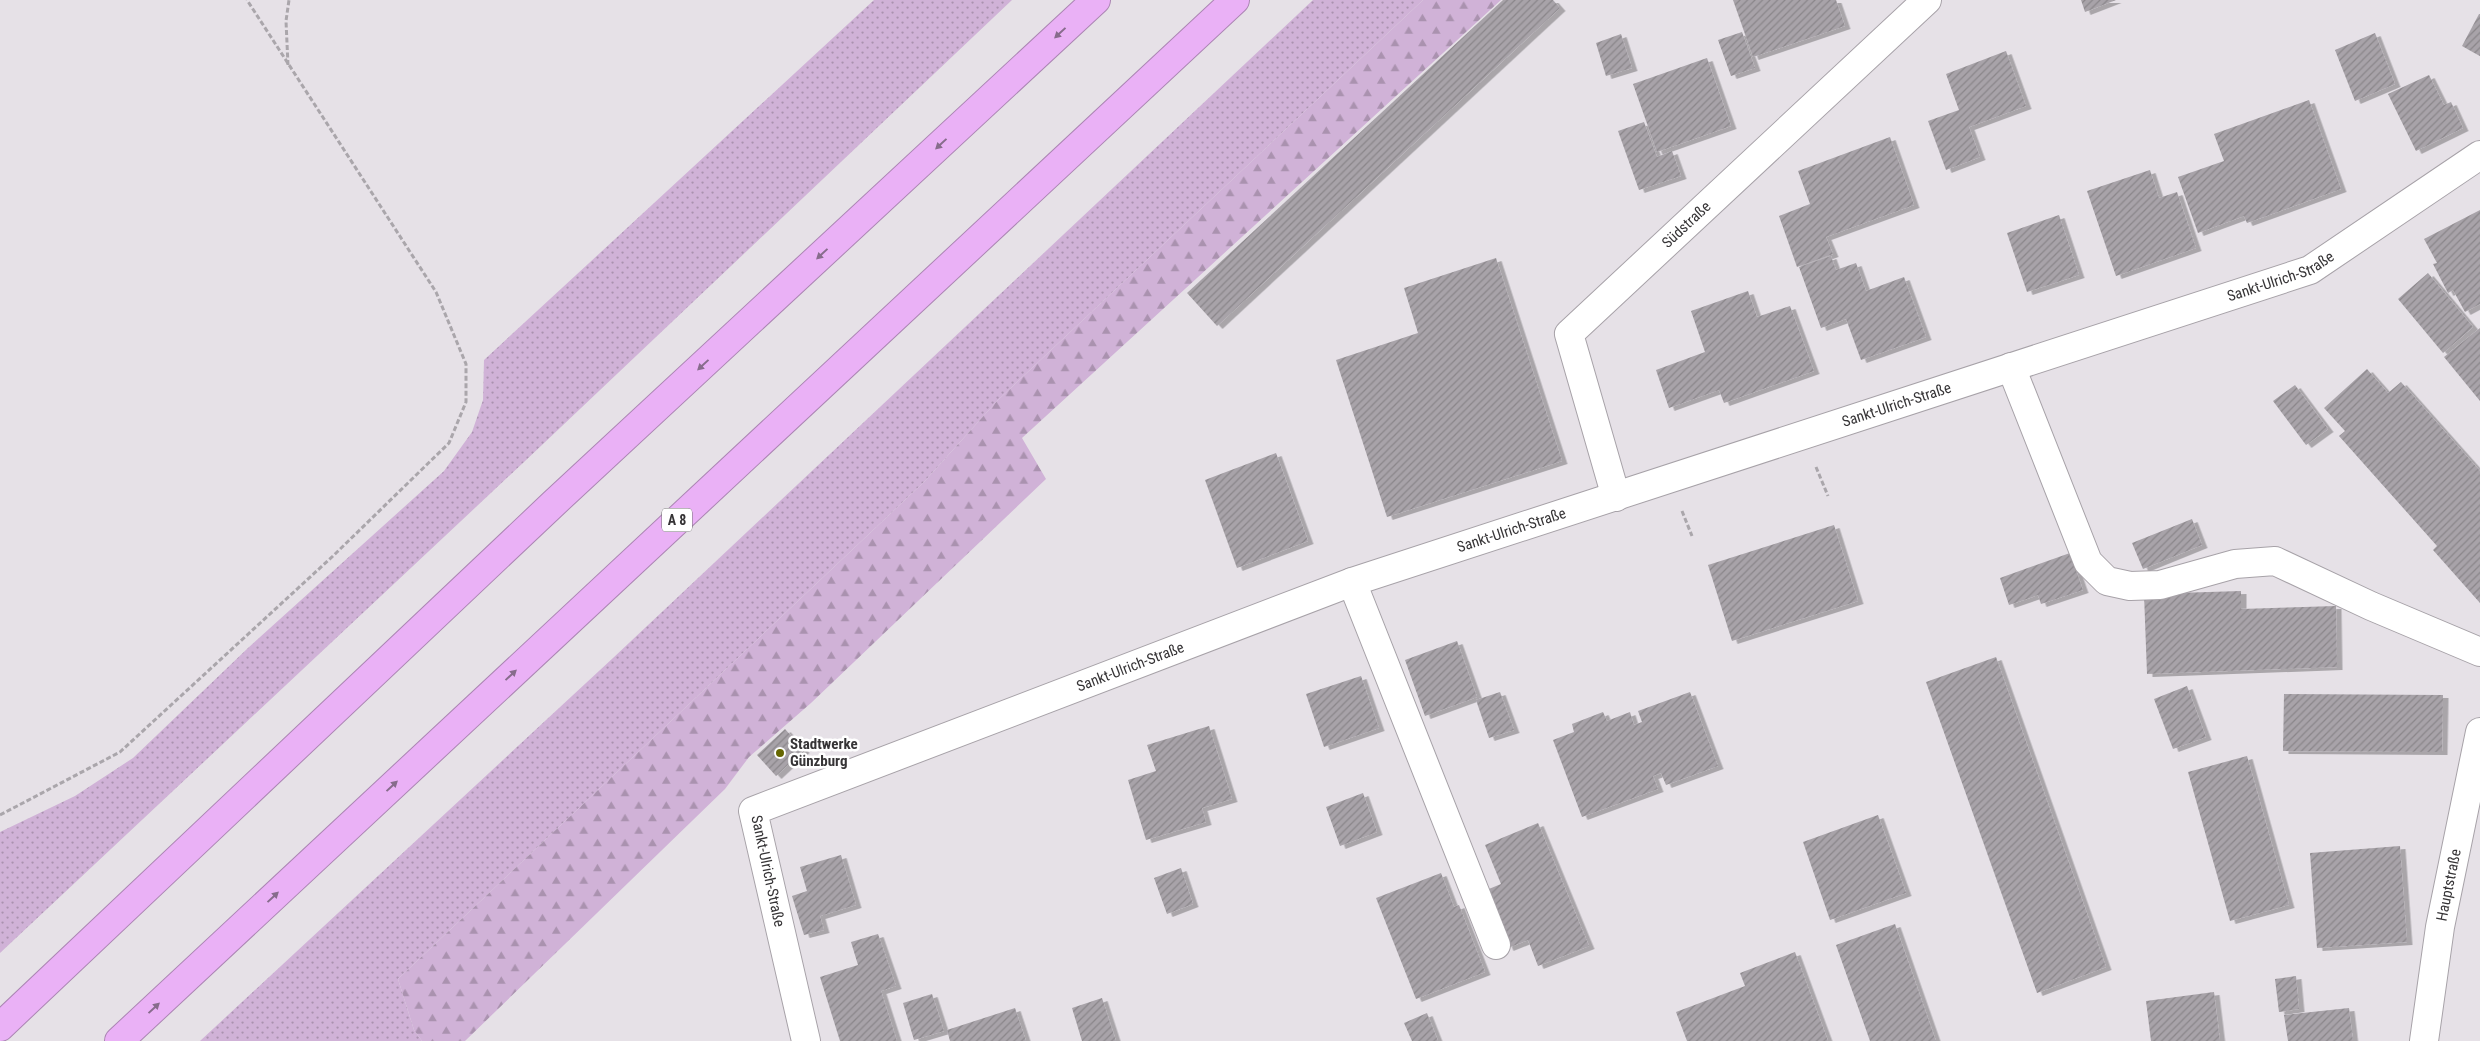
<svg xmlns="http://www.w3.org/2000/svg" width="2480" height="1041" font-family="'Roboto Condensed',sans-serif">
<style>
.grass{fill:url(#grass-dots)}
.forest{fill:url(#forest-firs)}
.building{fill:url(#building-hatch);filter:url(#shadow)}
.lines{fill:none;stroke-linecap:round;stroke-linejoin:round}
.minor-casing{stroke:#a7a2a8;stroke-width:30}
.highway-casing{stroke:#ab85b3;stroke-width:30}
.path{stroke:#aaa6ab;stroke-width:3;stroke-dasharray:5 2.5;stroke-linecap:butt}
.minor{stroke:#fff;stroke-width:28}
.highway{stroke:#eab1f6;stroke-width:28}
.oneway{fill:#876c8c}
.poi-dot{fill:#656600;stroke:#fff;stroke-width:2}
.labels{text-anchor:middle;stroke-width:5;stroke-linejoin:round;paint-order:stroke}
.shield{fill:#fff;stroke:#727172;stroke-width:1}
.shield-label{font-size:14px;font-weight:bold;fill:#363436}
.street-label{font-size:15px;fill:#363436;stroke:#fff}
.poi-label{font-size:15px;font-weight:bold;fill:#363436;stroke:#fff;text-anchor:start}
</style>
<defs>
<pattern id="grass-dots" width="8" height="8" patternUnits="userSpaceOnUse" patternTransform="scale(1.25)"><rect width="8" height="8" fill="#d0b2d7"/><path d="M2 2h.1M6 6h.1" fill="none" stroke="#aa92af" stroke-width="1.8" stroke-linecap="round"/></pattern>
<pattern id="forest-firs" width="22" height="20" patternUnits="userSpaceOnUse" patternTransform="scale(1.25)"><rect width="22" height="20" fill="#d0b2d7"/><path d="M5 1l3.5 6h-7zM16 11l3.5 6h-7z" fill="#aa92af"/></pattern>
<pattern id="building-hatch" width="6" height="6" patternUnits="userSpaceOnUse" patternTransform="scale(1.25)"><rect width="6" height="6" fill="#a8a3a9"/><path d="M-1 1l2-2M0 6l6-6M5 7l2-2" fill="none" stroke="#8a868a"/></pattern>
<filter id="shadow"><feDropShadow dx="5.5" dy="3" stdDeviation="0" flood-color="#0004"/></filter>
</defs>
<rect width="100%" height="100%" fill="#e6e1e7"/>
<!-- grass -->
<g class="grass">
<path d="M874,0H1012L524,462L0,953V832L75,796L133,758L248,648L444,471L472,432L483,400L484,360Z"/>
<path d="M1313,0H1423L997,401L924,482L398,979L414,1030L422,1041H200L613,658Z"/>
</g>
<!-- forest -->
<path class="forest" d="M1423,0H1501L1022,438L1046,479L811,703L749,757L725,789L465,1041H422L414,1030L398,979L924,482L997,401Z"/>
<!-- building -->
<g class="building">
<path d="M1503,0H1553L1560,8L1217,326L1187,293Z"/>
<path d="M1733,0H1836L1845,26L1753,57Z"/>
<path d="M2081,0H2116L2085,12Z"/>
<path d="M2479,14H2480V56L2462,46Z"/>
<path d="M1742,32L1755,68L1731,76L1718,40Z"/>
<path d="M2375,33L2395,84L2355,101L2335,50Z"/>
<path d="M1621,34L1632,68L1606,76L1596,43Z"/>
<path d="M2006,51L2026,106L1969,127L1980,157L1946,170L1928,121L1959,110L1946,74Z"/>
<path d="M1707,58L1731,126L1657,152L1633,84Z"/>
<path d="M2429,75L2444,105L2451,102L2463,128L2416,151L2388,94Z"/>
<path d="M2309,100L2341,189L2247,223L2244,216L2198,233L2178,177L2224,161L2214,134Z"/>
<path d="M1644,122L1657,157L1672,151L1681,176L1639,190L1618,131Z"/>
<path d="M1890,137L1914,205L1826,237L1833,254L1797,267L1779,216L1810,204L1798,171Z"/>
<path d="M2150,170L2159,198L2177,192L2196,248L2116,276L2087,191Z"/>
<path d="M2480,210V304L2465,312L2453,290L2448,293L2433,264L2437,263L2424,239Z"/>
<path d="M2059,215L2079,275L2027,292L2007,233Z"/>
<path d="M1831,256L1836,270L1856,263L1866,291L1904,277L1926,337L1861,360L1846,319L1821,328L1799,267Z"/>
<path d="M1496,258L1562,461L1387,517L1336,360L1418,333L1404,288Z"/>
<path d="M2428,273L2473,327L2443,353L2398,299Z"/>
<path d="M1748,291L1757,317L1790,306L1814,371L1724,403L1719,390L1669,408L1656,370L1705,352L1691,311Z"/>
<path d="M2480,328V401L2444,357Z"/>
<path d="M2367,369L2388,393L2401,382L2480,471V603L2433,550L2437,546L2339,436L2345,431L2324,408Z"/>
<path d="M2295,385L2328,429L2306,445L2273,401Z"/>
<path d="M1276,453L1308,541L1237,568L1205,480Z"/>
<path d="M2192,519L2202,545L2143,569L2132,543Z"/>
<path d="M1834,525L1858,601L1732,641L1708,565Z"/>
<path d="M2070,553L2083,590L2041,604L2038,595L2009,605L2000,578Z"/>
<path d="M2241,591V609L2336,606L2337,667L2147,674L2144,594Z"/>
<path d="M1457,641L1477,697L1425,716L1405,660Z"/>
<path d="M1996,657L2106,967L2037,993L1926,682Z"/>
<path d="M1361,676L1379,728L1324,747L1306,694Z"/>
<path d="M2187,686L2206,737L2173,749L2154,699Z"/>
<path d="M1500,692L1514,730L1489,738L1476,700Z"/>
<path d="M1690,692L1718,766L1666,785L1661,773L1653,776L1658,789L1582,817L1553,740L1574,732L1572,724L1603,712L1607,721L1630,712L1634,725L1642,722L1638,711Z"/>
<path d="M2284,694L2443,695L2442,752L2283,751Z"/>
<path d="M1209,726L1232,799L1202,808L1206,822L1146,840L1128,780L1156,771L1147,745Z"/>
<path d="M785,729L804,750L776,776L757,755Z"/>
<path d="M2247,756L2289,905L2230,921L2188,772Z"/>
<path d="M1363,793L1377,832L1340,846L1326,807Z"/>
<path d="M1878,815L1906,893L1830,920L1803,842Z"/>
<path d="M1538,823L1589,946L1538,966L1528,940L1508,948L1484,891L1501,884L1485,845Z"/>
<path d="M2400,846L2407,942L2317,948L2310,853Z"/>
<path d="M841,855L856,905L820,916L824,930L804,935L792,896L807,891L800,867Z"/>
<path d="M1181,868L1193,904L1167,914L1154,878Z"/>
<path d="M1441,873L1454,907L1459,905L1485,972L1416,999L1376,898Z"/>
<path d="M1895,924L1936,1041H1870L1836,945Z"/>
<path d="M878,934L896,986L881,991L897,1041H840L820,977L858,965L851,942Z"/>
<path d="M1795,952L1828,1041H1687L1676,1012L1745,986L1740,973Z"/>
<path d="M2296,976L2299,1009L2279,1012L2275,979Z"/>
<path d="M2214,992L2220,1041H2151L2146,1001Z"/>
<path d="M932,994L944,1031L914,1040L903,1003Z"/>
<path d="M1102,998L1116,1041H1082L1072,1008Z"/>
<path d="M1015,1008L1026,1041H950L947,1030Z"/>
<path d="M2349,1008L2353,1041H2288L2284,1015Z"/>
<path d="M1427,1013L1438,1041H1412L1404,1023Z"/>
</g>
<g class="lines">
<defs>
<g id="minor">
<path d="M2011,367L2088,562L2107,581L2130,586L2160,585L2235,564L2275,561L2371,606L2480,652"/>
<path id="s1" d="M1616,497L1569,334L1927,0"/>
<path d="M1352,582L1496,945"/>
<path id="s2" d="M806,1041L753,811L1352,582L2310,270L2480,155"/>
<path id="s3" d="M2424,1041L2440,927L2480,732"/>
</g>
<g id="highway">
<path d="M0,1027L553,504L1096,0"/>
<path d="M119,1041L1235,0"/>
</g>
</defs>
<!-- minor casing -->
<use href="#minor" class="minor-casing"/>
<!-- highway casing -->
<use href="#highway" class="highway-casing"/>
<!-- path -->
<g class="path">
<path d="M288,65L286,21L289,0"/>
<path d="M1816,467L1828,496"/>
<path d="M1682,511L1692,536"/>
<path d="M0,815L120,752L333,556L449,443L466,402V364L436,292L247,0"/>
</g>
<!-- minor -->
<use href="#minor" class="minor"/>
<!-- highway -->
<use href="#highway" class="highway"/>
</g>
<!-- one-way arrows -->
<defs><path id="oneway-solid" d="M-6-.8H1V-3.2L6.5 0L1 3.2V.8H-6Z" transform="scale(1.25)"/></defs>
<g class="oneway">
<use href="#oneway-solid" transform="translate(1060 33) rotate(137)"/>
<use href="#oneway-solid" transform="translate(941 144) rotate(137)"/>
<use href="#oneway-solid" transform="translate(822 254) rotate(137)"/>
<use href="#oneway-solid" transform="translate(703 365) rotate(137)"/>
<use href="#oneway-solid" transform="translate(511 675) rotate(-43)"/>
<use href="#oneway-solid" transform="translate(392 786) rotate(-43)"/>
<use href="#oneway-solid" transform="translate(273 897) rotate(-43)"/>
<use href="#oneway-solid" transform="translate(154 1008) rotate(-43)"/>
</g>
<!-- markers -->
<circle class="poi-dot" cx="780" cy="753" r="5"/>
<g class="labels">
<!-- shield labels -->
<rect class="shield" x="662" y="508.5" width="30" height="23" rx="4"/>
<g class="shield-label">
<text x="677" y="525">A 8</text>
</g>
<!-- street labels -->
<g class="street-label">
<text dy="5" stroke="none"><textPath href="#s1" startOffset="330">Südstraße</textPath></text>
<text dy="5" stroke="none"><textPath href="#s2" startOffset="1855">Sankt-Ulrich-Straße</textPath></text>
<text dy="5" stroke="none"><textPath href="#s2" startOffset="1450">Sankt-Ulrich-Straße</textPath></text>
<text dy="5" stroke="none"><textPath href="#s2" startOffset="1045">Sankt-Ulrich-Straße</textPath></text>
<text dy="5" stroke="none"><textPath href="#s2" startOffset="640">Sankt-Ulrich-Straße</textPath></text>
<text transform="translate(768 871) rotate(78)" y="5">Sankt-Ulrich-Straße</text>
<text dy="5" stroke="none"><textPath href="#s3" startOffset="158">Hauptstraße</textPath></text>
</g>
<!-- poi labels -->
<g class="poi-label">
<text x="790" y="749">Stadtwerke<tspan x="790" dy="17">Günzburg</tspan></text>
</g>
</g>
</svg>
